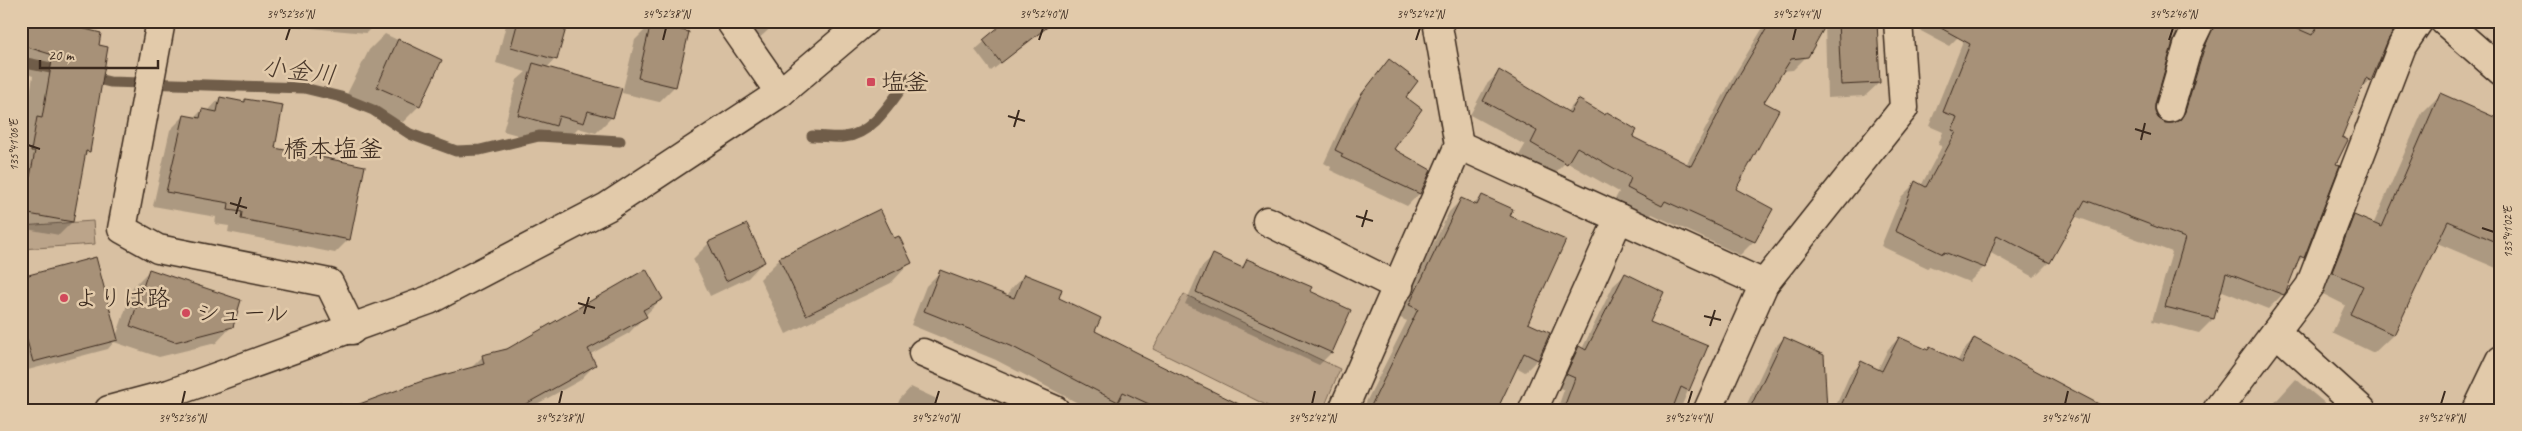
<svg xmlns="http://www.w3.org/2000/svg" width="2522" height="431" font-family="Caveat,'Klee One',sans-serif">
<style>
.green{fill:#bba48a;stroke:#7b6754}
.shadow{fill:#0003}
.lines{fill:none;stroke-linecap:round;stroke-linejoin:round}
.stream{stroke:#705d4a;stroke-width:11}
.building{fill:#a79178;stroke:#3b2a1e}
.street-casing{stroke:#3b2a1e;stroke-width:31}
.secondary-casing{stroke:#3b2a1e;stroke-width:31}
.street{stroke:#e2caaa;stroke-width:28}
.secondary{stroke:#e2caaa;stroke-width:28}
.ticks{fill:none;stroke:#3b2a1e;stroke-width:2}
.poi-dot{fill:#d1495b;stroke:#e2caaa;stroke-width:2}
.labels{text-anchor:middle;stroke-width:5;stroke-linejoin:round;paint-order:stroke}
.poi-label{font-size:24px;fill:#3b2a1e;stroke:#e2caaa;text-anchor:start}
.water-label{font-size:25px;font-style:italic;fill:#4d3b2d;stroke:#e2caaa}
.neighbourhood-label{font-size:25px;fill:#3b2a1e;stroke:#e2caaa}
.neatline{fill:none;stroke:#3b2a1e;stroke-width:2}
.ticks-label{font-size:12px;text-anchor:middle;fill:#3b2a1e}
</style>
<rect width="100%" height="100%" fill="#d8c0a2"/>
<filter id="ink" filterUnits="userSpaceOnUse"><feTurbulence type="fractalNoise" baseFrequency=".02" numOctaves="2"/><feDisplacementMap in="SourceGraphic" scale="10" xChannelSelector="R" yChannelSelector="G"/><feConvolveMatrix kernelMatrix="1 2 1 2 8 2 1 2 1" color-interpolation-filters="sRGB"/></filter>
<g filter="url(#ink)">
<!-- green -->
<g class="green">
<path d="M93,221L95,244L21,249V226Z"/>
<path d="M1184,294L1340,369L1323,410H1276L1153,349Z"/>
</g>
<!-- shadow -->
<g class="shadow">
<path d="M21,21L67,23L89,151L84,156L72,222L59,235L21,228V147L33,76L21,72Z"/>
<path d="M289,21H378L366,33L289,26Z"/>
<path d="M507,21H566L555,59L547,68L612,117L596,133L578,128L567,139L547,133L539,141L503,131L517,80L526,72L496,63Z"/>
<path d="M735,21H778L754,43Z"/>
<path d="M1008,21H1056L991,71L975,50Z"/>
<path d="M1767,21H1875L1879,83L1865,96L1827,98L1825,24L1807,56L1793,70L1782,71L1762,102L1734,190L1754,241L1740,255L1652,214L1648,219L1614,201L1619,192L1566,162L1552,176L1518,157L1525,145L1470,115L1486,85L1500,71L1566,112L1578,100L1631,137L1686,165L1736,72Z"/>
<path d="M1966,21L1958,37L1949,46L1904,22Z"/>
<path d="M2193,21H2399L2386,40L2370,80L2360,90L2341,138L2335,164L2303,257L2294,266L2283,294L2268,309L2220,290L2213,319L2199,333L2152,321L2172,252L2074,216L2049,262L2034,277L1989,252L1984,267L1969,282L1929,266L1928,268L1881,246L1901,197L1915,183L1921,186L1942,146L1938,145L1943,132L1929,126L1965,37L2172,41L2154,104V113L2158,119L2165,124H2172L2189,67Z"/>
<path d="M651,24L675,86L659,102L622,93L635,40Z"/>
<path d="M385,34L440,60L419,106L403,122L346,96L369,50Z"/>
<path d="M1389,60L1404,97L1392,150L1419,194L1407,206L1330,170L1331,167L1324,163L1349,109Z"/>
<path d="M2441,94L2501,121V270L2437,243L2393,335L2374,353L2332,333L2345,305L2315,290L2336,235L2354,216L2373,225L2422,113Z"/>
<path d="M220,98L242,103L246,100L274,149L349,239L335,253L228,232L229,226L215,224L216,217L153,206L170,130L184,116L194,118L202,110L208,111Z"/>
<path d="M1482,196L1508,217L1526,323L1537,360L1525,372L1516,367L1496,410H1362L1407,321L1398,317L1449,212L1461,200L1473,205Z"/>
<path d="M880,211L894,240L910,263L891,283L786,334L760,279L780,259Z"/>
<path d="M709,243L763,262L748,278L710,296L693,259Z"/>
<path d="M1214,256L1240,268L1247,261L1349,311L1331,353L1319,365L1185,304L1201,268Z"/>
<path d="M149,271L232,326L216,343L159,357L114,342L108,349L24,371L21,361V279L116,337L133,287Z"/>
<path d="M941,271L1007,297L1010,290L1024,275L1057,299L1093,331L1139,357L1251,410H1117L1111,407L1108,410H1091L996,360L911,325L926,286Z"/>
<path d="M1625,275L1648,322L1706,347L1680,410H1557L1564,390L1556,386L1568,359L1579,348L1582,349L1613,286Z"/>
<path d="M661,299L629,333L589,355L595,365L579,381L526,410H346L425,381L470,369L483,356Z"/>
<path d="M1784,338L1826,410H1744L1773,349Z"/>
<path d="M1899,338L1957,362L1963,351L1974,340L2107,410H1834L1850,374L1861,363L1877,371L1888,349Z"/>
<path d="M2296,379L2333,410H2268Z"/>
<path d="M911,387L937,399L935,403L950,410H895L900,399Z"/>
<path d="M341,403L343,410H318Z"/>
</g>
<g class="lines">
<!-- stream -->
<g class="stream">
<path d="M21,62L66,71"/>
<path d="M89,77L110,82L304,88L341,97L373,110L410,134L456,151L480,150L539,136L620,141"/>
<path d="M812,136C822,136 834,138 844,137C874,134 892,100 909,78"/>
</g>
</g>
<!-- building -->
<g class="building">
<path d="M21,21H53L101,33L99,45L108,47L90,152L86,151L73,222L23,213L35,151H31L37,117L42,118L53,55L21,45Z"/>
<path d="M518,21H568L557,60L511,47Z"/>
<path d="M1006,21H1055L1001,63L983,40Z"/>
<path d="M1771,21H1828L1808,57L1791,59L1764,102L1779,110L1736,189L1773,209L1755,242L1665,201L1662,206L1627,188L1631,178L1577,147L1567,164L1531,143L1537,131L1483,101L1499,70L1570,113L1578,99L1605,115L1607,112L1637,130L1633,137L1691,166L1735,82Z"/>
<path d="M1838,21H1877L1880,83L1841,85Z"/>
<path d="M1928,21H2183L2173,42L2155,104V112L2158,118L2165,123H2173L2180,120L2185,112L2203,52L2215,21H2280L2312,35L2321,21H2400L2388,40L2371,81L2366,78L2342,137L2348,140L2336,164L2340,165L2304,258L2300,256L2286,292L2284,295L2226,273L2214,319L2165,307L2185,238L2085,200L2050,263L1997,235L1985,268L1944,252L1943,254L1895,231L1915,181L1926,187L1956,132L1952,130L1957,117L1943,112L1970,44Z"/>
<path d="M651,22L689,32L676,87L638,78Z"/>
<path d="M398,39L442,60L420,106L377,87Z"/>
<path d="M1389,59L1418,81L1406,97L1422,109L1394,149L1431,170L1420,194L1341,157L1343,154L1335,150L1361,95Z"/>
<path d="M533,63L622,88L613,118L588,111L584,123L559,116L556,126L518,115Z"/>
<path d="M2440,93L2501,120V244L2448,221L2394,335L2350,314L2363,286L2332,272L2354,215L2382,227Z"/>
<path d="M220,97L245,102V99L283,105L275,148L365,166L350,240L241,219L242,212L228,210L229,203L166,192L184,115L200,118L202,109L217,112Z"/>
<path d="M1482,195L1513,209L1510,216L1566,240L1528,323L1550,333L1538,360L1524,353L1497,410H1369L1418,309L1409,305L1461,198L1477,205Z"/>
<path d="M880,209L894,238L899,236L912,263L806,315L779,258Z"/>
<path d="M747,224L765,262L726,281L708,242Z"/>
<path d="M1213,254L1243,268L1247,259L1312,287L1310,291L1351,310L1332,353L1196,292Z"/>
<path d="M96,257L118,340L33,362L21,319V277Z"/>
<path d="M149,269L241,300L233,327L175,342L130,326Z"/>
<path d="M646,269L663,299L643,310L647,317L588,349L596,365L515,410H354V406L425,380L484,364L482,355L507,349Z"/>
<path d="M940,270L1014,298L1024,274L1062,289L1059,298L1101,318L1095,331L1142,355L1141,356L1251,410H1162L1123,392L1118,402L1011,346L924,311Z"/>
<path d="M1625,273L1664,292L1650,322L1708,346L1689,391L1681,387L1672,410H1563L1575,378L1566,374L1579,346L1586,350Z"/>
<path d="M1784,337L1824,355L1827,410H1749Z"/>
<path d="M1899,337L1928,350L1930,347L1962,363L1974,338L2110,410H1839L1861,361L1882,371Z"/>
</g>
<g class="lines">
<defs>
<g id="street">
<path d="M161,21L122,229L158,249L329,283L352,330"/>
<path d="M730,21L780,93"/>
<path d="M2444,21L2501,71"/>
<path d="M2170,108L2188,46L2200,21"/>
<path d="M1459,145L1764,284"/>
<path d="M1267,221L1399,287"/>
<path d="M2276,332L2362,410"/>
<path d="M923,353L1055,410"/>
<path d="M1343,410L1459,145L1437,21"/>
<path d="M1533,410L1619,218"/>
<path d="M1708,410L1764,284L1904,108L1898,21"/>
<path d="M2217,410L2310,286L2402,46L2419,21"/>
<path d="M2477,410L2501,360"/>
</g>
<path id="secondary" d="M109,410L169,394L429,300L607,207L780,93L865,21"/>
</defs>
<!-- street casing -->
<use href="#street" class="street-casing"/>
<!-- secondary casing -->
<use href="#secondary" class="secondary-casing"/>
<!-- street -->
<use href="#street" class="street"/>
<!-- secondary -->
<use href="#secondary" class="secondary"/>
</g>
</g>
<!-- ticks -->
<path class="ticks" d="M286,40L290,28M663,40L666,28M1039,40L1043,28M1416,40L1420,28M1793,40L1796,28M2169,40L2173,28M1008,116L1025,121M1014,127L1019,110M2135,129L2151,134M2141,140L2145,123M28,145L40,149M230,203L247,208M236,214L241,197M1356,216L1373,221M1362,227L1367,210M2482,228L2494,232M578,303L595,308M584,314L589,297M1704,316L1721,320M1710,326L1715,310M182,404L185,391M559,404L562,391M935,404L939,391M1312,404L1315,391M1688,404L1692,391M2065,404L2068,391M2441,404L2445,391"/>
<!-- markers -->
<g class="poi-dot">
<rect x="866" y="77" width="10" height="10" rx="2.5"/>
<circle cx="64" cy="298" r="5"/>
<circle cx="186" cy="313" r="5"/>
</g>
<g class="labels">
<!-- poi labels -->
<g class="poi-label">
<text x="881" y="90">塩釜</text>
<text x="74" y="306">よりば路</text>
<text x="196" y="321">シュール</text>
</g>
<!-- water labels -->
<g class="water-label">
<text transform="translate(299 70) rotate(7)" y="9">小金川</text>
</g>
<!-- neighbourhood labels -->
<g class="neighbourhood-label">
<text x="333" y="157">橋本塩釜</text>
</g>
</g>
<!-- margin -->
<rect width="2522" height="431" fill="none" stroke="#e2caaa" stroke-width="55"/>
<!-- scale -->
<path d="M40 60v8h118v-8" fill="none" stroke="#3b2a1e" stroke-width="2.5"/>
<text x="48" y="60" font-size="15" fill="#3b2a1e" stroke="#e2caaa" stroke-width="4" paint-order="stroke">20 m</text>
<rect x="28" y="28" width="2466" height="376" class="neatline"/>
<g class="ticks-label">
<text x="290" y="18">34°52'36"N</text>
<text x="666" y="18">34°52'38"N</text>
<text x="1043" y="18">34°52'40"N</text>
<text x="1420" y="18">34°52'42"N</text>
<text x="1796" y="18">34°52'44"N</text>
<text x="2173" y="18">34°52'46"N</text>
<text transform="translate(14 145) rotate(-90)" y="4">135°41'06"E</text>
<text transform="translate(2508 232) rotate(-90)" y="4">135°41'02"E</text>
<text x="182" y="422">34°52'36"N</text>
<text x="559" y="422">34°52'38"N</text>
<text x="935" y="422">34°52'40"N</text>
<text x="1312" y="422">34°52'42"N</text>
<text x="1688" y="422">34°52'44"N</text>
<text x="2065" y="422">34°52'46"N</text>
<text x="2441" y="422">34°52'48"N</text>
</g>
</svg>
